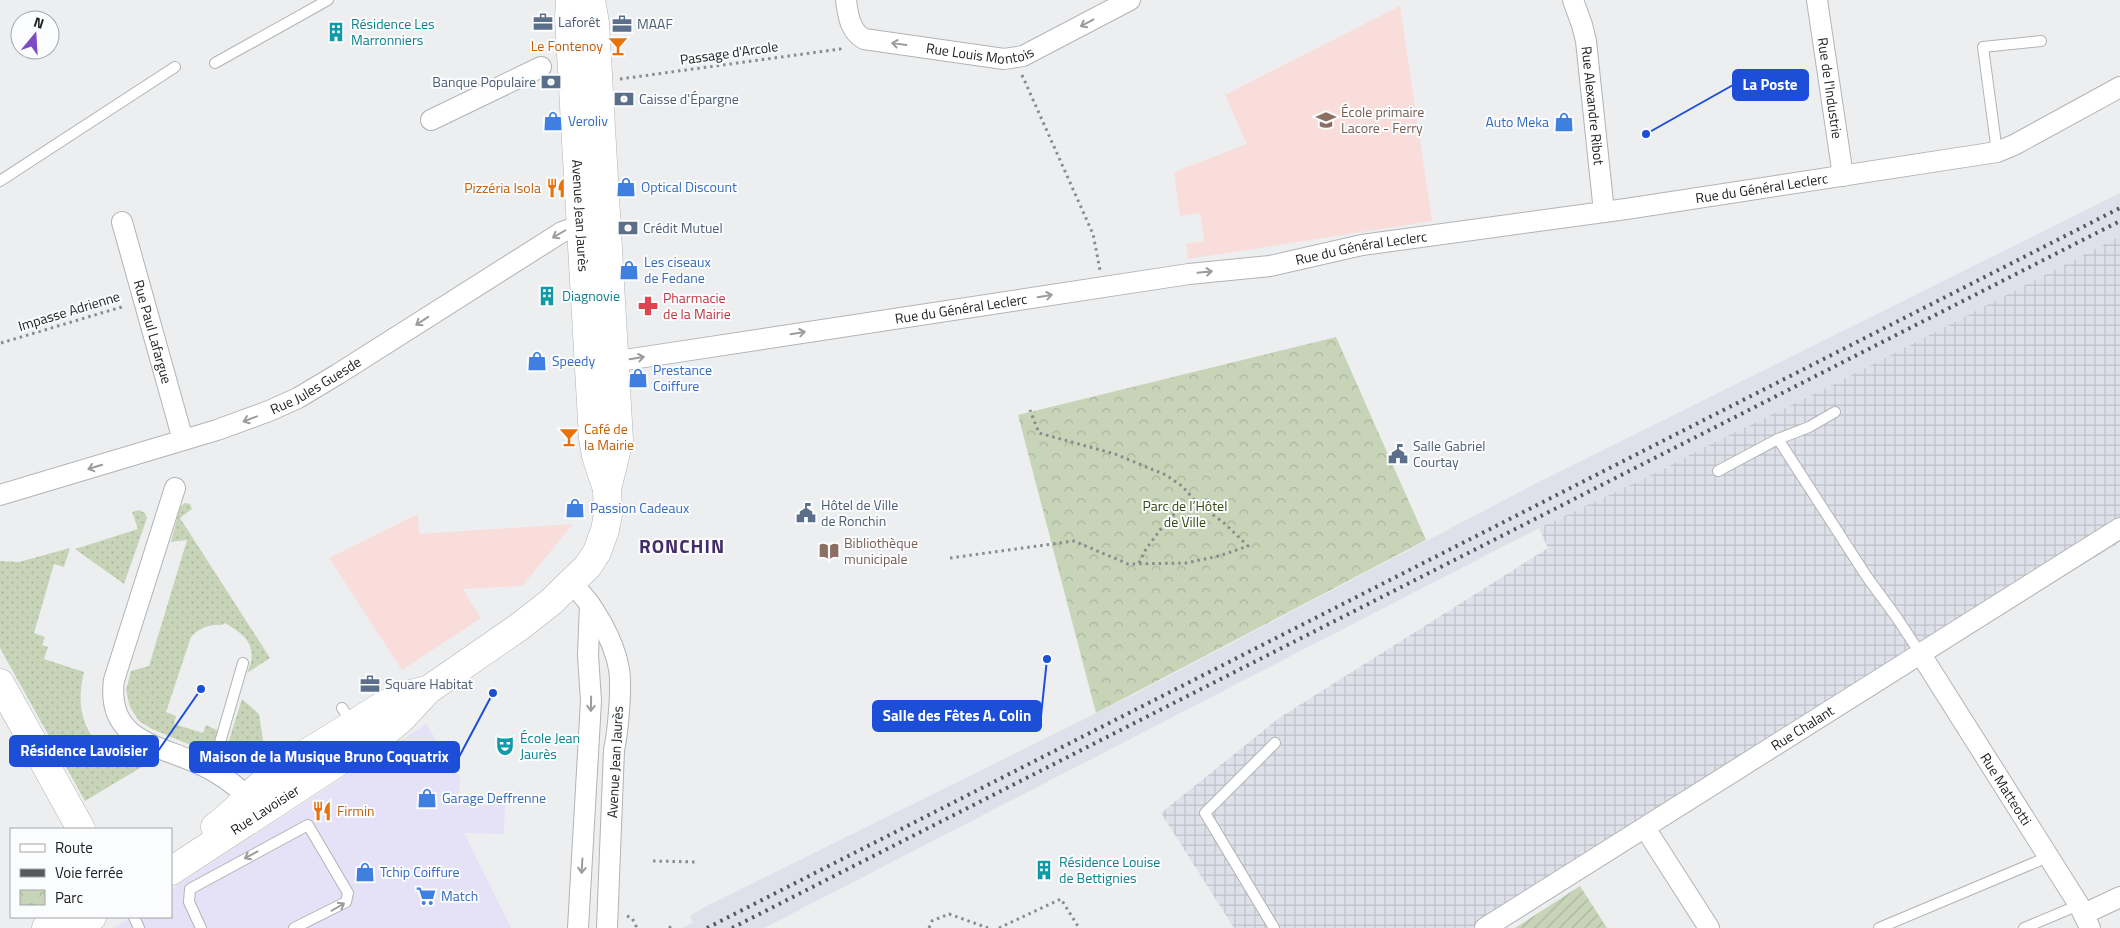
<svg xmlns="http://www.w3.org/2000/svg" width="2120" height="928" font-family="'Titillium Web',sans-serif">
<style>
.commercial{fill:#e5e1f7}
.industrial{fill:url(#industrial-grid)}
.education{fill:#f8dddb}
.built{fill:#dee1ea}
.grass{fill:url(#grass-dots)}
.park{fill:url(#park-crowns)}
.garden{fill:url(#garden-furrows)}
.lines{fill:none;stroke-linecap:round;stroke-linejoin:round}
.lane-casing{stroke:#b2b3b4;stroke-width:12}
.street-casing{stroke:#b2b3b4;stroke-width:22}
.secondary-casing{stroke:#b2b3b4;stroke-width:29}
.path{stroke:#8a8b8c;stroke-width:3;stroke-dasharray:2.5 4;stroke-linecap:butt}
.lane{stroke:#fff;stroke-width:10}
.street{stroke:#fff;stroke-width:20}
.secondary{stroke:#fff;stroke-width:28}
.rail{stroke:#58595a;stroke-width:4;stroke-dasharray:2.5 5;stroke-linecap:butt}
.oneway{stroke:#9b9c9c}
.labels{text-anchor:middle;stroke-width:4;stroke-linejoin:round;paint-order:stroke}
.service-label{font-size:14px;fill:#4e5e75;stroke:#fbfcfe;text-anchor:start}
.culture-label{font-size:14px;fill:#0d838f;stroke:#fbfcfe;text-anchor:start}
.food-label{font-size:14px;fill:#c56008;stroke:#fbfcfe;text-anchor:end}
.street-label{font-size:14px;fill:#212222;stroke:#fbfcfe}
.education-label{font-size:14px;fill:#785e54;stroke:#fbfcfe;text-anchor:start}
.shop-label{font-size:14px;fill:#366cbe;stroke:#fbfcfe;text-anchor:start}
.health-label{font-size:14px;fill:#be3a42;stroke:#fbfcfe;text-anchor:start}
.park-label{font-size:14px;fill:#354910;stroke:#fbfcfe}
.district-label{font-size:19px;font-weight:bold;letter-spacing:1px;fill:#432c67;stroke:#fbfcfe}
.leader{fill:none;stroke:#1d4ed8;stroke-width:2}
.callout-dot{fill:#1d4ed8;stroke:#fbfcfe;stroke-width:2}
.callout{fill:#1d4ed8;stroke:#1d4ed8;stroke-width:2}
.callout-label{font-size:15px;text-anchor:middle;font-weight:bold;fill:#fff}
</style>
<defs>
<pattern id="industrial-grid" width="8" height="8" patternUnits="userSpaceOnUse" patternTransform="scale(1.25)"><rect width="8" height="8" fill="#dee1ea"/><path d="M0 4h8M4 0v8" fill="none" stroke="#bec1c8"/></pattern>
<pattern id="grass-dots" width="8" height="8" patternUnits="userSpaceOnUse" patternTransform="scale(1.25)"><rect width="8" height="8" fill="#c7d4b7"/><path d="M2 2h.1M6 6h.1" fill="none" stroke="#abb69d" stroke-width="1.8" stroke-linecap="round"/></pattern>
<pattern id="park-crowns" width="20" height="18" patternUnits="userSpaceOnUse" patternTransform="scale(1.25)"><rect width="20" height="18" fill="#c7d4b7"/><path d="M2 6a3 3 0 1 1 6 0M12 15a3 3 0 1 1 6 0" fill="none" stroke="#abb69d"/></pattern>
<pattern id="garden-furrows" width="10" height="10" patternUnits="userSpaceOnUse" patternTransform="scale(1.25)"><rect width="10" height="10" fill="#c7d4b7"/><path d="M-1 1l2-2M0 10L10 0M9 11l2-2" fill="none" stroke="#abb69d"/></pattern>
</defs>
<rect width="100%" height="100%" fill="#edeef0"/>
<!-- commercial -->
<path class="commercial" d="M426,724L460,777L459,802L505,805L504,834L464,833L511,928H114L131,917H171V889Z"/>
<!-- industrial -->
<path class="industrial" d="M2120,236V542L1935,655L1499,928H1234L1161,813L1279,718L1548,548L1539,528L1665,468L1698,450L1836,383Z"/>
<!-- education -->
<g class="education">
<path d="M1400,6L1432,221L1188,259L1186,244L1204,241L1200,213L1180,216L1174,172L1247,144L1225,95Z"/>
<path d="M418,514L419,534L573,524L522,586L463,589L481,618L402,670L329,558Z"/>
</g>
<!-- built -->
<path class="built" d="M2120,193V236L1836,383L1698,450L1665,468L1539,528L764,928H682L693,923L690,916L703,908L1133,695L1531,486Z"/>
<!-- grass -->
<g class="grass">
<path d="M185,503L190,504L192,509L180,518L270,658L247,673C259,647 247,636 225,623L222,625C209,624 200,628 191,637L166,712L176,716L174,724L203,733L206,725L219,731L210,753L152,729L139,721L130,707L126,690L131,671L149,666L187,540L171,542L180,507Z"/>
<path d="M139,510L145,513L147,518L124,584L75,549L138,529L132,512Z"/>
<path d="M70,548L64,567L54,564L34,633L45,637L42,645L48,647L44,659L84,672C74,712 86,741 121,763L129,747L150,762L85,801L0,648V561L19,562Z"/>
<path d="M242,699L259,714L266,760L247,771L228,762L225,753Z"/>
</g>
<!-- park -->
<path class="park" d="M1336,337L1426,540L1096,713L1018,415Z"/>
<!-- garden -->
<path class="garden" d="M1580,886L1607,928H1515Z"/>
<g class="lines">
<defs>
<g id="lane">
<path d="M215,63L328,0"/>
<path d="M1997,152L1983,47L2041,41"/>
<path d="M0,181L175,67"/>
<path d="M1778,439L1867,577L1897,618L1920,653"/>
<path d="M1718,471L1778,439L1809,427L1835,412"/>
<path d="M342,708L352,723"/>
<path d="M212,770L243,663"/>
<path d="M134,917L139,928"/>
<path d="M201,928L189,902L190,889L308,825L348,893L346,902L294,928"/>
<path d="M1274,928L1205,813L1275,743"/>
<path d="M1879,928L2048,857"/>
<path d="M2024,928L2079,905"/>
</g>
<g id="street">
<path id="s1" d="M846,0C848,16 850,31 864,39L1004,59L1023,56L1130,0"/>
<path id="s2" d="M1573,0L1582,25L1586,41L1604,212"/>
<path id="s3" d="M1817,0L1843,176"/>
<path d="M431,120L541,67"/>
<path id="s4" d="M122,222L183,440"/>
<path id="s5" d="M600,361L625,360L1189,274L1270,266L1362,245L1626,209L1997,152L2014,145L2120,87"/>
<path d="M175,488L114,680C105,747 169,745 213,771C229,780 245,793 257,807"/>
<path id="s6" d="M0,495L217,430L269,411L298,398L338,374L562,232L574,228L594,226"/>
<path d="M571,583C593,603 614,640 619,669C622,687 618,732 614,750L607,928"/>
<path id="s7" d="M1920,653L2079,905L2090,928"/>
<path d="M1645,828L1709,928"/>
<path d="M2084,914L2120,897"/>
<path d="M578,928L591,701L588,655L590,604"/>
<path id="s8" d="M1485,928L2120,528"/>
</g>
<g id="secondary">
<path id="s9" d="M570,0L569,18L593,438L596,456L607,489"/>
<path d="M0,683L81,829"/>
<path d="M215,827C238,811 253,789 275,773L384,705L403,696L426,690"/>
<path id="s10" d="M171,871L389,729L401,719L428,690L519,627L551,602L588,566L597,552L605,530L608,514L607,489L619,440L595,23L591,0"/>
<path d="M46,928L65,917"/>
<path d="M71,928L92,917"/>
</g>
</defs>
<!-- lane casing -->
<use href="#lane" class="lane-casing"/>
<!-- street casing -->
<use href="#street" class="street-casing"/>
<!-- secondary casing -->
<use href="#secondary" class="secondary-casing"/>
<!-- path -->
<g class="path">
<path d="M1022,75L1093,234L1100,270"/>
<path d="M620,79L840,49L843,46"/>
<path d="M1,343L125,306"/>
<path d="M950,558L1074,541L1128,564L1186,563L1219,556L1248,546L1223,522L1198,504L1182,486L1166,475L1115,454L1039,433L1030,410"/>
<path d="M1139,563L1146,549L1169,518L1195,501"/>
<path d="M653,861L697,862"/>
<path d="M627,916L632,918L637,928"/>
<path d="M669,928L672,926L673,928"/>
<path d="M929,928L932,921L949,914L988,928"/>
<path d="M999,928L1061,899L1079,928"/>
</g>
<!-- lane -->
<use href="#lane" class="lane"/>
<!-- street -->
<use href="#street" class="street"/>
<!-- secondary -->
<use href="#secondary" class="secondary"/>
<!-- rail -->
<g class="rail">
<path d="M707,928L2120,208"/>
<path d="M732,928L2120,221"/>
</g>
</g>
<!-- one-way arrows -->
<defs><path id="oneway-shaft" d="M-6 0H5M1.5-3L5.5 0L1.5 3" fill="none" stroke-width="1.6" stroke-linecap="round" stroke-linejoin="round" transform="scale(1.25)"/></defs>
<g class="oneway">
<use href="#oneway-shaft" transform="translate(1087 23) rotate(152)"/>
<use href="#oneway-shaft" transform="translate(899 44) rotate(-172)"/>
<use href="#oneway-shaft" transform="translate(559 234) rotate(150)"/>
<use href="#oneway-shaft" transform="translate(1205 272) rotate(-6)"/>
<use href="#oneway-shaft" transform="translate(1045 296) rotate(-9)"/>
<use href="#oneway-shaft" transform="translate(422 321) rotate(147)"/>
<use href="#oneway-shaft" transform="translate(798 333) rotate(-9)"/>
<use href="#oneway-shaft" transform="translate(637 358) rotate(-9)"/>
<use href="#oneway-shaft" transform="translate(250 419) rotate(159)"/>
<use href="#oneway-shaft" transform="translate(95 467) rotate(163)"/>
<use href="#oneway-shaft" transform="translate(591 704) rotate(91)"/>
<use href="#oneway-shaft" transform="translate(251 855) rotate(152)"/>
<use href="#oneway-shaft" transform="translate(582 866) rotate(93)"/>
<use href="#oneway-shaft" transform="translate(338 907) rotate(-30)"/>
</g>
<!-- icons -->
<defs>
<symbol id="office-bare" viewBox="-9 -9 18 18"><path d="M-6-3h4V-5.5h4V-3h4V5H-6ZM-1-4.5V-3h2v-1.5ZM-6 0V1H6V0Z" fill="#5c6f8a" stroke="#fbfcfe" stroke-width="2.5" paint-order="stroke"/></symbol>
<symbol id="building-bare" viewBox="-9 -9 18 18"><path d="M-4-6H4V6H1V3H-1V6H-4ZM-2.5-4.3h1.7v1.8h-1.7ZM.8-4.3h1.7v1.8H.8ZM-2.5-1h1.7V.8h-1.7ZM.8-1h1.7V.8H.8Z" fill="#0f9aa8" stroke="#fbfcfe" stroke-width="2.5" paint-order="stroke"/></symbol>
<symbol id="bar-bare" viewBox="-9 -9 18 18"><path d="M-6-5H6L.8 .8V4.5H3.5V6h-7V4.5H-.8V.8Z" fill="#e8710a" stroke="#fbfcfe" stroke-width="2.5" paint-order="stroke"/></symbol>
<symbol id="bank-bare" viewBox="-9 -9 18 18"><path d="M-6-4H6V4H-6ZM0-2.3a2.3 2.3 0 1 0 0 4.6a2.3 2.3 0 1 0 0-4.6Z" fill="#5c6f8a" stroke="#fbfcfe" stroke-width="2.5" paint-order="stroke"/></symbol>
<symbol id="school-bare" viewBox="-9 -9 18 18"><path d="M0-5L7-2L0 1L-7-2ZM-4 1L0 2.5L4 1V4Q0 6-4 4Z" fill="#8d6e63" stroke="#fbfcfe" stroke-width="2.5" paint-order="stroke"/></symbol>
<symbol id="shop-bare" viewBox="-9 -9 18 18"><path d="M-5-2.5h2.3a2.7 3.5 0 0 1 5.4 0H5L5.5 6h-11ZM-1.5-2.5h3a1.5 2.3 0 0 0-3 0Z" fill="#3f7fe0" stroke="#fbfcfe" stroke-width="2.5" paint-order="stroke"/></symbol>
<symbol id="restaurant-bare" viewBox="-9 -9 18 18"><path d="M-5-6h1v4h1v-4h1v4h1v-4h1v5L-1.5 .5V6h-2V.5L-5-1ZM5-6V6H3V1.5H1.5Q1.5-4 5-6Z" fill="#e8710a" stroke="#fbfcfe" stroke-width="2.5" paint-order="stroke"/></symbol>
<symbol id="pharmacy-bare" viewBox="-9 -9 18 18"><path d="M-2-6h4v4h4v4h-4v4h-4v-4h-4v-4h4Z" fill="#e0444e" stroke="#fbfcfe" stroke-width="2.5" paint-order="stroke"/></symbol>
<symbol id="civic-bare" viewBox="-9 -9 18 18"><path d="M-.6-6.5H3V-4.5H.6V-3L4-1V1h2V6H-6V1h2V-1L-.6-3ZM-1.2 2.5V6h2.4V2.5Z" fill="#5c6f8a" stroke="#fbfcfe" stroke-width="2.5" paint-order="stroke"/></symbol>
<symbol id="library-bare" viewBox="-9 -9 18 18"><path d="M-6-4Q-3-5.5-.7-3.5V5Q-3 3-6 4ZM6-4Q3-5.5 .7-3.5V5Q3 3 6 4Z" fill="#8d6e63" stroke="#fbfcfe" stroke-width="2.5" paint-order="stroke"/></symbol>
<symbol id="theatre-bare" viewBox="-9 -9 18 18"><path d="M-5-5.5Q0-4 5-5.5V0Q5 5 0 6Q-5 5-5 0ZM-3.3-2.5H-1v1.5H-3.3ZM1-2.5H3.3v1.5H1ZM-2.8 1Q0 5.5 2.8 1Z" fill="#0f9aa8" stroke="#fbfcfe" stroke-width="2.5" paint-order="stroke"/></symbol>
<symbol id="supermarket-bare" viewBox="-9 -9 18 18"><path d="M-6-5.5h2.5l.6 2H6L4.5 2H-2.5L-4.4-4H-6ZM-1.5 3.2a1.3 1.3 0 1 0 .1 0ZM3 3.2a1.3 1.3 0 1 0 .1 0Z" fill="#3f7fe0" stroke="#fbfcfe" stroke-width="2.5" paint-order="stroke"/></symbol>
</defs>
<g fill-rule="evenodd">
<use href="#office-bare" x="529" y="8" width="28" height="28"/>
<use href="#office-bare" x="608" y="10" width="28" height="28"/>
<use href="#building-bare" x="322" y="18" width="28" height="28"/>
<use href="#bar-bare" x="604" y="32" width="28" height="28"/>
<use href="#bank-bare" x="537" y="68" width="28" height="28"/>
<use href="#bank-bare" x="610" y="85" width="28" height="28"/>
<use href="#school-bare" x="1312" y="106" width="28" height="28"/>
<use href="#shop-bare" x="539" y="107" width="28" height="28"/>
<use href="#shop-bare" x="1550" y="108" width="28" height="28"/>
<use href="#shop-bare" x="612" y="173" width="28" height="28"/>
<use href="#restaurant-bare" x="542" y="174" width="28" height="28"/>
<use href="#bank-bare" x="614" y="214" width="28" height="28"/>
<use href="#shop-bare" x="615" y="256" width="28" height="28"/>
<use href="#building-bare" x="533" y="282" width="28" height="28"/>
<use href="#pharmacy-bare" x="634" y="292" width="28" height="28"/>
<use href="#shop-bare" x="523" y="347" width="28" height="28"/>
<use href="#shop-bare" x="624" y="364" width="28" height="28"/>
<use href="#bar-bare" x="555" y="423" width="28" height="28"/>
<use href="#civic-bare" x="1384" y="440" width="28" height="28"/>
<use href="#shop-bare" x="561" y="494" width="28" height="28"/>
<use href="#civic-bare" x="792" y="499" width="28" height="28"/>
<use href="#library-bare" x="815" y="537" width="28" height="28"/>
<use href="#office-bare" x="356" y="670" width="28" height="28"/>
<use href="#theatre-bare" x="491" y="732" width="28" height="28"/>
<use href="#shop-bare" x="413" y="784" width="28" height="28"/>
<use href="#restaurant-bare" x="308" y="797" width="28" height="28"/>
<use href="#building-bare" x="1030" y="856" width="28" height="28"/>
<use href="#shop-bare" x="351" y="858" width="28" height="28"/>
<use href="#supermarket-bare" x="412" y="882" width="28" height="28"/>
</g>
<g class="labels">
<!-- service labels -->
<g class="service-label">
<text x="558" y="27">Laforêt</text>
<text x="637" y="29">MAAF</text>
<text x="536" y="87" text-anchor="end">Banque Populaire</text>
<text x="639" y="104">Caisse d'Épargne</text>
<text x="643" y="233">Crédit Mutuel</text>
<text x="1413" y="451">Salle Gabriel<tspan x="1413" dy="16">Courtay</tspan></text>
<text x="821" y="510">Hôtel de Ville<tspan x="821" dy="16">de Ronchin</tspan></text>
<text x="385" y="689">Square Habitat</text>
</g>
<!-- culture labels -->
<g class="culture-label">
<text x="351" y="29">Résidence Les<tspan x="351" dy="16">Marronniers</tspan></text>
<text x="562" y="301">Diagnovie</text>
<text x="520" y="743">École Jean<tspan x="520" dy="16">Jaurès</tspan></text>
<text x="1059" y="867">Résidence Louise<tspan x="1059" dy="16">de Bettignies</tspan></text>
</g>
<!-- food labels -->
<g class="food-label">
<text x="603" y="51">Le Fontenoy</text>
<text x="541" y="193">Pizzéria Isola</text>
<text x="584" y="434" text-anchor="start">Café de<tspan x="584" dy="16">la Mairie</tspan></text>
<text x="337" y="816" text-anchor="start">Firmin</text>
</g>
<!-- street labels -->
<g class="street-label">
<text dy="5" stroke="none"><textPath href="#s1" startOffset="162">Rue Louis Montois</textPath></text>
<text transform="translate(729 53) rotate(-8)" y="5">Passage d'Arcole</text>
<text dy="5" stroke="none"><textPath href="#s3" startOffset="89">Rue de l'Industrie</textPath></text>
<text dy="5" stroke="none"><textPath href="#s2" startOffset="108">Rue Alexandre Ribot</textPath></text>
<text dy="5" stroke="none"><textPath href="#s5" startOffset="1175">Rue du Général Leclerc</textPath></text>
<text dy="5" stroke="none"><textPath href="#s9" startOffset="216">Avenue Jean Jaurès</textPath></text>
<text dy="5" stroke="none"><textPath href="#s5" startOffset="770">Rue du Général Leclerc</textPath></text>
<text dy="5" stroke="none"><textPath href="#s5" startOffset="365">Rue du Général Leclerc</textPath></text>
<text transform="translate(69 311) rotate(-17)" y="5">Impasse Adrienne</text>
<text dy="5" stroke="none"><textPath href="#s4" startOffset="114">Rue Paul Lafargue</textPath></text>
<text dy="5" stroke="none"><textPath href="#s6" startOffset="335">Rue Jules Guesde</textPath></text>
<text dy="5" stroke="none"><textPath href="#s8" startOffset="375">Rue Chalant</textPath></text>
<text transform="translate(615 762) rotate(-87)" y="5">Avenue Jean Jaurès</text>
<text dy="5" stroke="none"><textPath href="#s7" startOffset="161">Rue Matteotti</textPath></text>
<text dy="5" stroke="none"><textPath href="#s10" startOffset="112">Rue Lavoisier</textPath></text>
</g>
<!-- education labels -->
<g class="education-label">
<text x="1341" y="117">École primaire<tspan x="1341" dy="16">Lacore - Ferry</tspan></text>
<text x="844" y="548">Bibliothèque<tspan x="844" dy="16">municipale</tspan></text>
</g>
<!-- shop labels -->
<g class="shop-label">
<text x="568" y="126">Veroliv</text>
<text x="1549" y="127" text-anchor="end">Auto Meka</text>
<text x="641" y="192">Optical Discount</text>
<text x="644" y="267">Les ciseaux<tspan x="644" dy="16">de Fedane</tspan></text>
<text x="552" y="366">Speedy</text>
<text x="653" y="375">Prestance<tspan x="653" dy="16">Coiffure</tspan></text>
<text x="590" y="513">Passion Cadeaux</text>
<text x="442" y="803">Garage Deffrenne</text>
<text x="380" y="877">Tchip Coiffure</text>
<text x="441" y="901">Match</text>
</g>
<!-- health labels -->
<g class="health-label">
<text x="663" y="303">Pharmacie<tspan x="663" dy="16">de la Mairie</tspan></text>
</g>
<!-- park labels -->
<g class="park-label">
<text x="1185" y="511">Parc de l’Hôtel<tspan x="1185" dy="16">de Ville</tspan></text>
</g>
<!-- district labels -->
<g class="district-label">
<text x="682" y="553">RONCHIN</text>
</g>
</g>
<!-- callouts -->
<path class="leader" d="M1646 134L1733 85M1047 659L1041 716M201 689L158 751M493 693L459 757"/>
<g class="callout-dot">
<circle cx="1646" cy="134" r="5"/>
<circle cx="1047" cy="659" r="5"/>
<circle cx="201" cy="689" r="5"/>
<circle cx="493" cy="693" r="5"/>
</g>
<g class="callout">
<rect x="1733" y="70" width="75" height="30" rx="5"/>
<rect x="873" y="701" width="168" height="30" rx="5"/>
<rect x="10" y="736" width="148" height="30" rx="5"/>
<rect x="190" y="742" width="269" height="30" rx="5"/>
</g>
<g class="callout-label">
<text x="1770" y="90">La Poste</text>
<text x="957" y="721">Salle des Fêtes A. Colin</text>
<text x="84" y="756">Résidence Lavoisier</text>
<text x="324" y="762">Maison de la Musique Bruno Coquatrix</text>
</g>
<!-- legend -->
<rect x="10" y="828" width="162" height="90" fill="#fbfcfe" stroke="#a4a5a6"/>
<rect x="20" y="844" width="25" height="8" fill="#ffffff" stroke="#a4a5a6"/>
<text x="55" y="853" font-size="15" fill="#212222">Route</text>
<rect x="20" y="869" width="25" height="8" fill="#58595a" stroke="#a4a5a6"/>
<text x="55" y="878" font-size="15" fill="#212222">Voie ferrée</text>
<rect x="20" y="890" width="25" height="15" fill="url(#park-crowns)" stroke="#a4a5a6"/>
<text x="55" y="903" font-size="15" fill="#212222">Parc</text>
<!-- north arrow -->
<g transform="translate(35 35) rotate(18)"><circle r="24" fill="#fbfcfe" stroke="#a4a5a6"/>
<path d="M0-4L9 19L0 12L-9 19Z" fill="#7d4bc3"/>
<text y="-8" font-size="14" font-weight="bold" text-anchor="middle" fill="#212222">N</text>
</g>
</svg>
